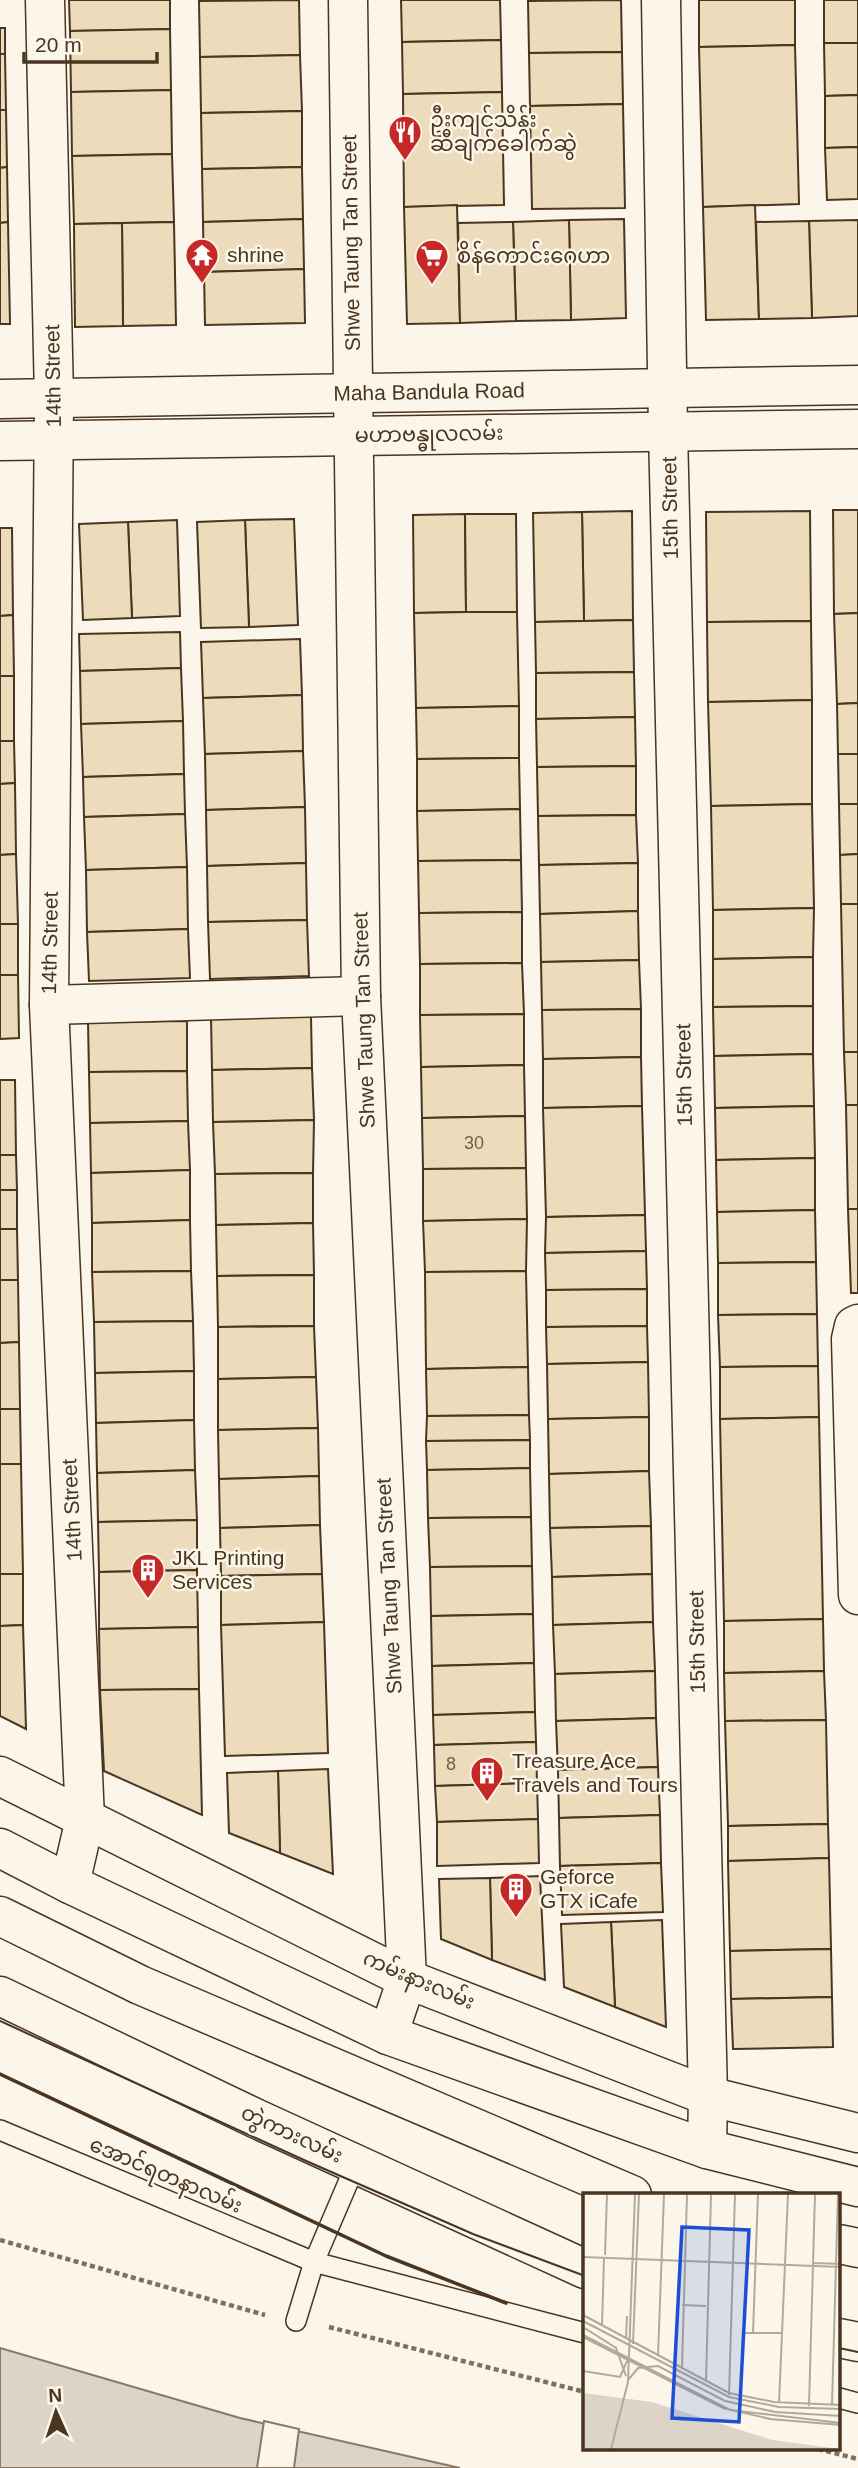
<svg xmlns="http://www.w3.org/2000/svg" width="858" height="2468" font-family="Helvetica,'Noto Sans Myanmar',sans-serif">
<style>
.water{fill:#dcd4c6;stroke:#887966;stroke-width:2}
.pier{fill:#fbf6e9;stroke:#887966;stroke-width:2}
.building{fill:#ecdcbc;stroke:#4a3520;stroke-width:2}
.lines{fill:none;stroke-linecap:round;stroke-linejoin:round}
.lane-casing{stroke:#4a3520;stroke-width:22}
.street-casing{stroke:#4a3520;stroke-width:41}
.secondary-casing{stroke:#4a3520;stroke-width:41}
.primary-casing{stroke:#4a3520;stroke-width:41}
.path{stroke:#7f6f5c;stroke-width:4.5;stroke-dasharray:5 3.5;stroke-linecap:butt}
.lane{stroke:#fbf6e9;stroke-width:19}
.street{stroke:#fbf6e9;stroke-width:38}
.secondary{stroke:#fbf6e9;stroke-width:38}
.primary{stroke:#fbf6e9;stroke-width:38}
.tram{stroke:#4a3520;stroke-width:2}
.wall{stroke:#4a3520;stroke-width:3.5}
.labels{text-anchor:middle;stroke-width:5;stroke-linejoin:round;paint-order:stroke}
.number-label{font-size:18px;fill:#725f47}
.poi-label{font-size:21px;fill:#4a3520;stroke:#fbf6e9;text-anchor:start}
.street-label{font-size:21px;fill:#4a3520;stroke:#fbf6e9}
.inset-road{fill:none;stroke:#b4a999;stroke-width:2}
.view{fill:#1d4ed8;fill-opacity:0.15;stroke:#1d4ed8;stroke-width:3.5}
.inset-edge{fill:none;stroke:#4a3520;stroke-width:3.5}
</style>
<rect width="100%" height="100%" fill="#fbf6e9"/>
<!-- water -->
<path class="water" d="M0,2348L240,2418L460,2468H0Z"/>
<!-- pier -->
<path class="pier" d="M264,2421L299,2429L294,2468H257Z"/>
<!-- building -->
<g class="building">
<path d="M69,0H170V29L70,31Z"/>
<path d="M299,0L300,55L200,57L199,1Z"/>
<path d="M401,0H500L501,40L402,42Z"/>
<path d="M621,0L622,52L529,53L528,1Z"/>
<path d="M699,0H795V45L699,47Z"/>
<rect x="824" y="0" width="34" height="43"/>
<rect x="0" y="28" width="5" height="26"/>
<path d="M170,29L171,90L71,92L70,31Z"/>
<path d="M501,40L502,92L403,94L402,42Z"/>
<path d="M824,43H858V95L825,96Z"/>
<path d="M795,45L799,204L703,207L699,47Z"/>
<path d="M622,52L623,104L530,106L529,53Z"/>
<path d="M0,54H5L6,110H0Z"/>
<path d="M300,55L302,111L201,113L200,57Z"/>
<path d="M171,90L172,154L72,156L71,92Z"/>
<path d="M502,92L504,205L404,207L403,94Z"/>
<path d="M858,95V147L825,148V96Z"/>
<path d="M623,104L625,208L532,209L530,106Z"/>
<path d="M0,110H6L7,167L0,168Z"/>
<path d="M302,111V167L202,169L201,113Z"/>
<path d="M858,147V199L827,200L825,148Z"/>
<path d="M172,154L174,222L74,224L72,156Z"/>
<path d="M7,167L8,222L0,223V168Z"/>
<path d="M302,167L303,219L203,222L202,169Z"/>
<path d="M457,205L460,323L407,324L404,207Z"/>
<path d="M755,205L759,319L706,320L703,207Z"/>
<path d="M303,219L304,269L204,272L203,222Z"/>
<path d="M624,219L626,318L571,320L569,220Z"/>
<path d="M569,220L571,320L516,321L513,222Z"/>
<path d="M858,220V316L812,318L809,221Z"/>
<path d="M809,221L812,318L759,319L756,222Z"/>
<path d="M8,222L10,324H0V223Z"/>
<path d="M174,222L176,325L123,326L122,223Z"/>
<path d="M513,222L516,321L460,323L458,223Z"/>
<path d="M122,223L123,326L75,327L74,224Z"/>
<path d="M304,269L305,323L205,325L204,272Z"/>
<path d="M833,510H858V613L834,614Z"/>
<path d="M632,511L633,620L584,621L582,512Z"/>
<path d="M810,511L811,621L707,622L706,512Z"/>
<path d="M582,512L584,621L535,622L533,513Z"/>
<path d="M465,514L466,612L414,613L413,515Z"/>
<path d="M465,514H516L517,612H466Z"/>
<path d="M294,519L298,625L249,627L245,520Z"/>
<path d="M177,520L180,616L132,618L128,522Z"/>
<path d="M245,520L249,627L201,628L197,522Z"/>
<path d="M128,522L132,618L83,620L79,524Z"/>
<path d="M0,528H12L13,615L0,616Z"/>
<path d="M466,612H517L519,706L416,708L414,613Z"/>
<path d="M858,613V703L837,704L834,614Z"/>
<path d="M13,615L14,676H0V616Z"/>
<path d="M633,620L634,672L536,673L535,622Z"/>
<path d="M811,621L812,700L708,702L707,622Z"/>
<path d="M180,632L181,668L80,671L79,634Z"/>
<path d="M300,639L302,695L203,698L201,642Z"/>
<path d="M181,668L183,721L81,724L80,671Z"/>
<path d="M634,672L635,717L536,719V673Z"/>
<rect x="0" y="676" width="14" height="65"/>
<path d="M302,695L303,751L205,754L203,698Z"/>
<path d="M812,700V804L711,806L708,702Z"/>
<path d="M858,703V754H838L837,704Z"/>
<path d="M519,706V758L417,759L416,708Z"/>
<path d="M635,717L636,766L537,767L536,719Z"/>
<path d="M183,721L184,774L83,777L81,724Z"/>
<path d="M0,741H14L15,783L0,784Z"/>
<path d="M303,751L305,807L206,810L205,754Z"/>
<path d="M838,754H858V804H839Z"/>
<path d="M519,758L520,809L417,811V759Z"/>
<path d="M636,766V815L538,816L537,767Z"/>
<path d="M184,774L185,814L84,817L83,777Z"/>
<path d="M15,783L16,854L0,855V784Z"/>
<path d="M812,804L814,908L713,910L711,806Z"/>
<path d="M839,804H858V854L840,855Z"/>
<path d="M305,807L306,863L207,866L206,810Z"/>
<path d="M520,809L521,860L418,861L417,811Z"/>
<path d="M185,814L187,867L86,870L84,817Z"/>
<path d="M636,815L638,863L539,865L538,816Z"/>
<path d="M16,854L18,924H0V855Z"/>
<path d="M858,854V904H841L840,855Z"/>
<path d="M521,860L522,912L419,913L418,861Z"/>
<path d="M306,863L307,920L208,922L207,866Z"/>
<path d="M638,863V911L540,914L539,865Z"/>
<path d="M187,867L188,929L87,932L86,870Z"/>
<path d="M841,904H858V1052H844Z"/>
<path d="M814,908L813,957L713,959V910Z"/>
<path d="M638,911L639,960L541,962L540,914Z"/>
<path d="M522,912V963L420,964L419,913Z"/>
<path d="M307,920L309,976L210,979L208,922Z"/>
<rect x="0" y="924" width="18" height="51"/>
<path d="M188,929L190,978L89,981L87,932Z"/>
<path d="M813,957V1006L713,1007V959Z"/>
<path d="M639,960L641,1009L542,1010L541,962Z"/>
<path d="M522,963L524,1014L420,1015V964Z"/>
<path d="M0,975H18L19,1038L0,1039Z"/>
<path d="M813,1006V1054L714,1056L713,1007Z"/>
<path d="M641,1009V1057L543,1059L542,1010Z"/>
<path d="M524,1014V1065L421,1067L420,1015Z"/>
<path d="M311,1016L312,1068L212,1070L211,1018Z"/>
<path d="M187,1021V1071L89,1072L88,1022Z"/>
<path d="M844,1052H858V1105H846Z"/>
<path d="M813,1054L814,1106L715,1108L714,1056Z"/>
<path d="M641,1057L642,1106L543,1108V1059Z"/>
<path d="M524,1065L525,1116L422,1118L421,1067Z"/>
<path d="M312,1068L314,1120L213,1122L212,1070Z"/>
<path d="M187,1071L188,1121L90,1123L89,1072Z"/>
<path d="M0,1080H15L16,1155H0Z"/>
<path d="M846,1105H858V1209H848Z"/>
<path d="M642,1106L645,1215L546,1217L543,1108Z"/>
<path d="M814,1106L815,1158L716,1160L715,1108Z"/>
<path d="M525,1116L526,1168L423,1169L422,1118Z"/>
<path d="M314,1120L313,1173L215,1174L213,1122Z"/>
<path d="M188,1121L190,1170L91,1173L90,1123Z"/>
<path d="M0,1155H16L17,1190H0Z"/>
<path d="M815,1158V1210L717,1212L716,1160Z"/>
<path d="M526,1168L527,1219L423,1221V1169Z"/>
<path d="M190,1170V1220L92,1223L91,1173Z"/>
<path d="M313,1173V1223L216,1225L215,1174Z"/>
<rect x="0" y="1190" width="17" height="39"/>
<path d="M848,1209H858V1293H851Z"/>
<path d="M815,1210L816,1262L718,1263L717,1212Z"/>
<path d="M645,1215L646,1251L545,1253L546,1217Z"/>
<path d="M527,1219L526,1271L425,1272L423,1221Z"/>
<path d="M190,1220L191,1271L92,1272V1223Z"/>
<path d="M313,1223L314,1275L217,1276L216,1225Z"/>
<path d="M0,1229H17L18,1280H0Z"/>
<path d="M646,1251L647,1289L546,1290L545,1253Z"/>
<path d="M816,1262L817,1314L718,1315V1263Z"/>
<path d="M191,1271L193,1321L94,1322L92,1272Z"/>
<path d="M526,1271L528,1367L426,1369L425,1272Z"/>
<path d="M314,1275V1326L218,1327L217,1276Z"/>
<path d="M0,1280H18L19,1342L0,1343Z"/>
<path d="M647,1289V1326L546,1327V1290Z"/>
<path d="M817,1314L818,1366L720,1367L718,1315Z"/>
<path d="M193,1321L194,1371L95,1373L94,1322Z"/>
<path d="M314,1326L316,1377L218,1379V1327Z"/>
<path d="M647,1326L648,1362L547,1364L546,1327Z"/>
<path d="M19,1342L20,1409H0V1343Z"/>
<path d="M648,1362L649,1417L548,1419L547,1364Z"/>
<path d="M818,1366L819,1417L720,1419V1367Z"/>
<path d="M528,1367L529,1415L427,1416L426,1369Z"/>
<path d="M194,1371V1420L96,1423L95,1373Z"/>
<path d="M316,1377L318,1428L218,1430V1379Z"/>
<path d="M0,1409H20L21,1464H0Z"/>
<path d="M529,1415L530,1440L426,1441L427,1416Z"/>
<path d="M649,1417V1471L549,1474L548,1419Z"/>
<path d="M819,1417L823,1619L724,1621L720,1419Z"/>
<path d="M194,1420L195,1470L97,1473L96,1423Z"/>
<path d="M318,1428L319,1476L219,1479L218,1430Z"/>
<path d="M530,1440V1468L427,1470L426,1441Z"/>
<path d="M0,1464H21L23,1574H0Z"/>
<path d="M530,1468L531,1517L428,1518L427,1470Z"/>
<path d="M195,1470L197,1520L98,1522L97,1473Z"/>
<path d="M649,1471L651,1526L550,1528L549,1474Z"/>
<path d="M319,1476L320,1525L220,1528L219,1479Z"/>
<path d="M531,1517L532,1566L430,1567L428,1518Z"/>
<path d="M197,1520V1570L99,1572L98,1522Z"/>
<path d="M320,1525L322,1574L221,1576L220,1528Z"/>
<path d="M651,1526L652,1574L552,1577L550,1528Z"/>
<path d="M532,1566L533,1614L431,1616L430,1567Z"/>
<path d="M197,1570L198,1627L99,1629V1572Z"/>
<path d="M0,1574H23V1625L0,1626Z"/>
<path d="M322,1574L324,1622L221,1625V1576Z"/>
<path d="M652,1574L653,1622L553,1625L552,1577Z"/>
<path d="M533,1614L534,1663L432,1666L431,1616Z"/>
<path d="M823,1619L824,1671L724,1673V1621Z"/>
<path d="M324,1622L328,1753L225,1756L221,1625Z"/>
<path d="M653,1622L655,1671L555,1674L553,1625Z"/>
<path d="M23,1625L26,1729L0,1716V1626Z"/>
<path d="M198,1627L199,1689L100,1690L99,1629Z"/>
<path d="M534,1663L535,1712L433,1715L432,1666Z"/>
<path d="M655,1671L656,1718L556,1721L555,1674Z"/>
<path d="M824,1671L826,1720L725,1721L724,1673Z"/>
<path d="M199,1689L202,1815L104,1771L100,1690Z"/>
<path d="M535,1712L536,1742L434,1745L433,1715Z"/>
<path d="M656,1718L658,1767L558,1770L556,1721Z"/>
<path d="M826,1720L828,1824L728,1826L725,1721Z"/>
<path d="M536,1742L537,1783L435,1786L434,1745Z"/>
<path d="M658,1767L660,1815L559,1818L558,1770Z"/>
<path d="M328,1769L333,1874L280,1853L278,1771Z"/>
<path d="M278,1771L280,1853L229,1833L227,1773Z"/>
<path d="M537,1783L538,1819L437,1822L435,1786Z"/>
<path d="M660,1815L661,1863L560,1866L559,1818Z"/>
<path d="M538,1819L539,1863L437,1866V1822Z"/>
<path d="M828,1824L829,1858L728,1861V1826Z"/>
<path d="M829,1858L831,1949L730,1951L728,1861Z"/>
<path d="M661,1863L663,1912L562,1915L560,1866Z"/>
<path d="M540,1876L545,1980L492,1960L490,1878Z"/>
<path d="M490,1878L492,1960L441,1939L439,1879Z"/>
<path d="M662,1920L666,2027L615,2007L611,1922Z"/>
<path d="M611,1922L615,2007L564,1987L561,1924Z"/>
<path d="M831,1949L832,1997L731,1999L730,1951Z"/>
<path d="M832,1997L833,2047L733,2049L731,1999Z"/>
</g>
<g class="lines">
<defs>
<g id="lane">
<path d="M0,2130L314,2262L585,2333"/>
<path d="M296,2321L314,2262L356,2164"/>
<path d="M839,2398L858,2403"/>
</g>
<g id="street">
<path d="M45,0L54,398L49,1005L85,1819L70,1884"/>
<path d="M348,0L361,996L407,1979L388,2035"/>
<path d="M661,0L668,431L708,2096L707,2149"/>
<path d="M49,1005L361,996"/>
<path d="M858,1324L854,1326L851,1339L858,1595"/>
</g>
<g id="secondary">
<path d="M0,1996L257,2119L585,2269"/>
<path d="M839,2338L858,2342"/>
</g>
<g id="primary">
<path d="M0,399L858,385"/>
<path d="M0,441L858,429"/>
<path d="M0,1776L407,1979L708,2096L858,2133"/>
<path d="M0,1848L70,1884L388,2035L707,2149L858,2187"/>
<path d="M0,1916L140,1985L632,2195"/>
<path d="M839,2244L858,2248"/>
</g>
</defs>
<!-- lane casing -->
<use href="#lane" class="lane-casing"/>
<!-- street casing -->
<use href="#street" class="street-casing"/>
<!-- secondary casing -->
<use href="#secondary" class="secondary-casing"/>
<!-- primary casing -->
<use href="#primary" class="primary-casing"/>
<!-- path -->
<g class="path">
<path d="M0,2240L265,2315"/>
<path d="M329,2327L585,2392"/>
<path d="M818,2449L858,2459"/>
</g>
<!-- lane -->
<use href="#lane" class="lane"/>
<!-- street -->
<use href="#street" class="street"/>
<!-- secondary -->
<use href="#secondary" class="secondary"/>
<!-- primary -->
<use href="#primary" class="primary"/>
<!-- tram -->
<g class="tram">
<path d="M0,2021L304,2160L473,2234L585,2276"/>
<path d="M839,2348L858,2352"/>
</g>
<!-- wall -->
<path class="wall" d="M0,2074L386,2256L506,2303"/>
</g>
<!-- icons -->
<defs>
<symbol id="restaurant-pin" viewBox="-11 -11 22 30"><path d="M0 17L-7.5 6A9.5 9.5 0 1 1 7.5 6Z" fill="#c62828" stroke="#fbf6e9"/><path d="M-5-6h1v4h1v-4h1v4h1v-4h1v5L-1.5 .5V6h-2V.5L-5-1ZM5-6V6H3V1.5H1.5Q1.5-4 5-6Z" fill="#fff"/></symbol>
<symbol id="temple-pin" viewBox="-11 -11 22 30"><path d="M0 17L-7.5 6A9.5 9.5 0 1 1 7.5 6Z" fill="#c62828" stroke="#fbf6e9"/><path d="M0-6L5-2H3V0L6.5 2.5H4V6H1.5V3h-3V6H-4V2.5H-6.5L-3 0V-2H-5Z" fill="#fff"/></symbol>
<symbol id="supermarket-pin" viewBox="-11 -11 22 30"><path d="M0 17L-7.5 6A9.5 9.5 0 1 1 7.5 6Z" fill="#c62828" stroke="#fbf6e9"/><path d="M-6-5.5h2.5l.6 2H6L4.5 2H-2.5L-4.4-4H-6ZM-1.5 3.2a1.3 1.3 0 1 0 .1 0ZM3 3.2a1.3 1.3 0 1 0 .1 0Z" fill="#fff"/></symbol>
<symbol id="building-pin" viewBox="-11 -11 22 30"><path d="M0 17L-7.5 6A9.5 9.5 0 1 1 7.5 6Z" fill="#c62828" stroke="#fbf6e9"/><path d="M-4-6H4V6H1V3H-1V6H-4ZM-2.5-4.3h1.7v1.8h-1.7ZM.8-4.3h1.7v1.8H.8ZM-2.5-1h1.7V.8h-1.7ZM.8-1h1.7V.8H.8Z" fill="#fff"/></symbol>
</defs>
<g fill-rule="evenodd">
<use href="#restaurant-pin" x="386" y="113" width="38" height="52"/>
<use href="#temple-pin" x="183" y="236" width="38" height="52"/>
<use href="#supermarket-pin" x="413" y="237" width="38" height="52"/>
<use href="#building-pin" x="129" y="1551" width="38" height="52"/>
<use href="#building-pin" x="468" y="1754" width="38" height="52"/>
<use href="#building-pin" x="497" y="1870" width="38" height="52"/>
</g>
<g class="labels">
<!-- number labels -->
<g class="number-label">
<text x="474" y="1149">30</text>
<text x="451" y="1770">8</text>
</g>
<!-- poi labels -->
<g class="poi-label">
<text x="430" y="127">ဦးကျင်သိန်း<tspan x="430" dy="24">ဆီချက်ခေါက်ဆွဲ</tspan></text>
<text x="227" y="262">shrine</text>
<text x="457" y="263">စိန်ကောင်းဂေဟာ</text>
<text x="172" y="1565">JKL Printing<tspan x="172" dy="24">Services</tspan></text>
<text x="512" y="1768">Treasure Ace<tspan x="512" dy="24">Travels and Tours</tspan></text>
<text x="540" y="1884">Geforce<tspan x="540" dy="24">GTX iCafe</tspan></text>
</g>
<!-- street labels -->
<g class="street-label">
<text transform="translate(351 243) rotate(-91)" y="7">Shwe Taung Tan Street</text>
<text transform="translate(53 376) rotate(-91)" y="7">14th Street</text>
<text transform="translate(429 392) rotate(-1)" y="7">Maha Bandula Road</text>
<text transform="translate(429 434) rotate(-1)" y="7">မဟာဗန္ဓုလလမ်း</text>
<text transform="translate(670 508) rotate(-91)" y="7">15th Street</text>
<text transform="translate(50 943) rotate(-89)" y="7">14th Street</text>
<text transform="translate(364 1020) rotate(-92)" y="7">Shwe Taung Tan Street</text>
<text transform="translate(684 1075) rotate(-91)" y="7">15th Street</text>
<text transform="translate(72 1510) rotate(-93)" y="7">14th Street</text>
<text transform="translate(389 1586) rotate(-93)" y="7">Shwe Taung Tan Street</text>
<text transform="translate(697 1642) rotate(-91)" y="7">15th Street</text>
<text transform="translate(419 1980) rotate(23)" y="7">ကမ်းနားလမ်း</text>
<text transform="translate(292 2134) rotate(25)" y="7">တွဲကားလမ်း</text>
<text transform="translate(166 2175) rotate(23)" y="7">အောင်ရတနာလမ်း</text>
</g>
</g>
<!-- overview -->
<g transform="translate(583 2193)">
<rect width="257" height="257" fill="#fbf6e9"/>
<path d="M0,200L69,209L189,247L257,256H0Z" fill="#dcd4c6"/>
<path class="inset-road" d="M22,62L24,1M0,64L258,74M231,70L258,71M99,112L123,113M0,122L146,200L191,209L258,212M0,128L146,204L196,214L258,216M19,133L21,65M0,134L33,155L43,183M170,140L175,1M0,142L147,217L258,230M0,144L140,215L187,226L258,232M43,145L44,123M50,151L56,1M75,163L81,1M99,175L104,1M0,178L37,184L45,166M46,186L55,175L75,173L142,208L192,219L258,223M123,188L128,1M146,202L152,1M158,204L160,140H200M196,210L205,1M249,212L255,1M226,213L232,1M28,256L45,189L52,1"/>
<path class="view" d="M99,34L166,37L156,229L89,225Z"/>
<rect width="257" height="257" class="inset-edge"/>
</g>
<!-- north arrow -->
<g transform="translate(56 2412) rotate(357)" stroke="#fbf6e9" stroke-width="5" paint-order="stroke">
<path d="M0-5L12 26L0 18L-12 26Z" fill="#4a3520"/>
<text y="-10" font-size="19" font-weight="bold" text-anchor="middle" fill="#4a3520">N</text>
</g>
<!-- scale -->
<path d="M24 52v10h133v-10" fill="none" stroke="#4a3520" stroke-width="3.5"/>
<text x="35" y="52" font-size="21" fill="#4a3520" stroke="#fbf6e9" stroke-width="5" paint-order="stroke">20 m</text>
</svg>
